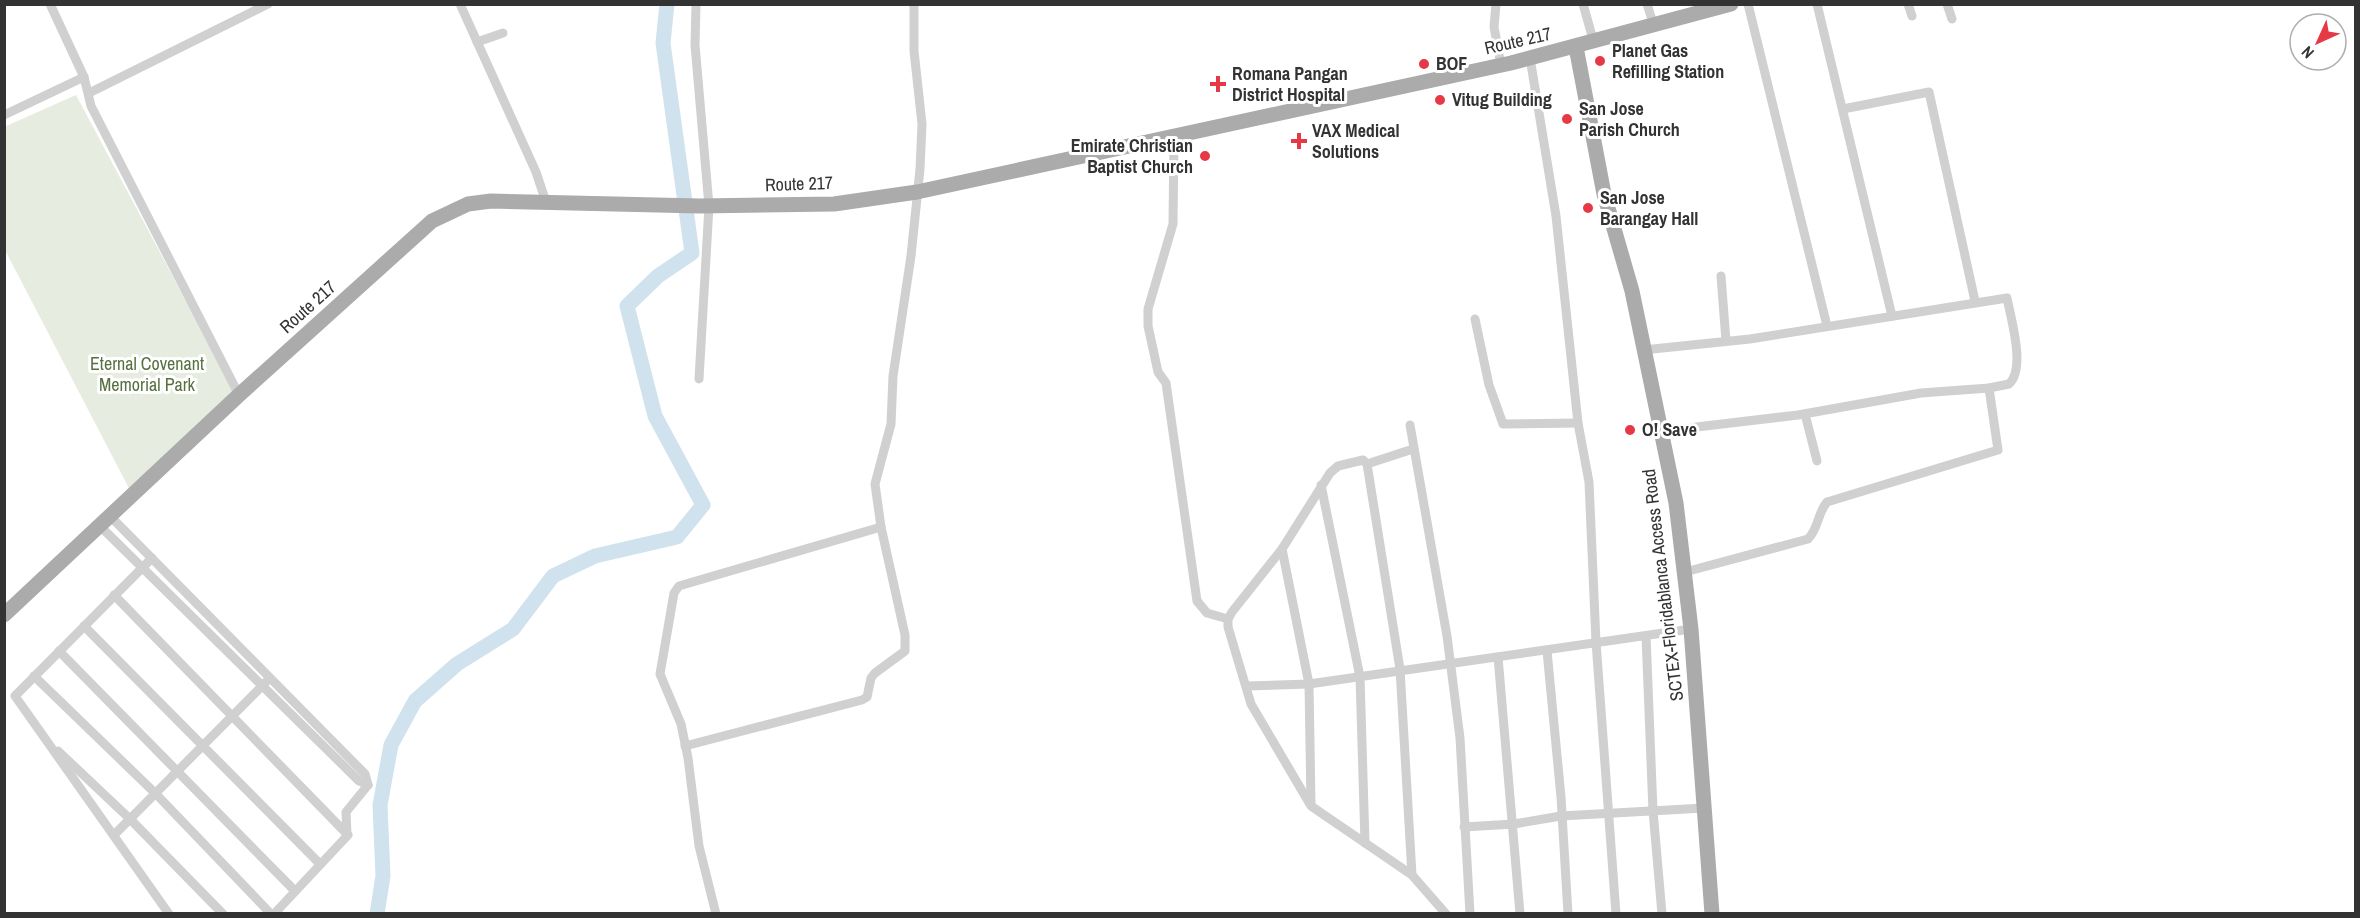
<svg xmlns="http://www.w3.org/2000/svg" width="2360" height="918" font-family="'Archivo Narrow',sans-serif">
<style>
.green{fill:#e6ecdf}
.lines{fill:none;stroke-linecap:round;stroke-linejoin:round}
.river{stroke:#cfe2ee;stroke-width:15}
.minor{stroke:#d0d0d0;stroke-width:9}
.primary{stroke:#ababab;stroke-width:15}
.poi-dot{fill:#e63946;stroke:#fff;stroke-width:2}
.labels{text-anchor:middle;stroke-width:6;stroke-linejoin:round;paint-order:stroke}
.street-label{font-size:18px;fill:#333;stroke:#fff}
.poi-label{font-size:18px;font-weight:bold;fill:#333;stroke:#fff;text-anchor:start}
.park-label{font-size:18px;fill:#56703f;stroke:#fff}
</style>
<rect width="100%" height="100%" fill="#fff"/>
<!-- green -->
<path class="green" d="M76,95L236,395L132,494L5,250L4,127Z"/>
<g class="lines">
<!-- river -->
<path class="river" d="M377,914L383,876L380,805L391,745L415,701L457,664L513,629L553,576L595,556L677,537L703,505L655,416L627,306L658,276L692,253L663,43L667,4"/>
<!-- minor -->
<g class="minor">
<path d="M50,4L84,77L91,106L239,395"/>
<path d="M460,4L536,172L546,202"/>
<path d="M696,4L695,45L709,206L699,379"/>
<path d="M1496,4L1494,27L1501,65"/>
<path d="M1583,4L1594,43"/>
<path d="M1647,4L1654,26"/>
<path d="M1748,4L1827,326"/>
<path d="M1817,4L1892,316"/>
<path d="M1908,4L1912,16"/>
<path d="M1947,4L1952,19"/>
<path d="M477,42L503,33"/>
<path d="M1530,58L1556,216L1578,423L1589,482L1596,642L1616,914"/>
<path d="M89,93L268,4"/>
<path d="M1843,109L1929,92L1975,301"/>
<path d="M4,115L84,77"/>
<path d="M1174,137L1173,224L1148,309V326L1158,372L1166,383L1197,601L1207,613L1228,619"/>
<path d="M1721,276L1726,341"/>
<path d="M1475,319L1489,385L1503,424L1578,423"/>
<path d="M1643,350L1750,339L2007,298C2011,319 2026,369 2009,384L1989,388L1921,393L1798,415L1663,431"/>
<path d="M1805,414L1817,461"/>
<path d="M1410,425L1447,636L1460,738L1470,914"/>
<path d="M1413,449L1367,464L1363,460L1338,466L1330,473L1282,549L1232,612L1228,619V627L1251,704L1311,806L1412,875L1446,914"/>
<path d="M1367,464L1400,669L1412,875"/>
<path d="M1321,485L1360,677L1365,843"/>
<path d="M111,517L365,774L368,785"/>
<path d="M100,526L359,781L368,785"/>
<path d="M1282,549L1309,684L1311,804"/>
<path d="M152,558L15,696L169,914"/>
<path d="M1685,572L1808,539C1819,528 1817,514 1827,502L1998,450L1989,388"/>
<path d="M114,595L348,835L274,914"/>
<path d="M84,626L320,864"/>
<path d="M1646,636L1653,811L1662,914"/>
<path d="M59,651L295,891"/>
<path d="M1547,651L1561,797L1568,914"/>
<path d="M1498,657L1520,914"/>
<path d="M34,676L155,793L271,914"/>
<path d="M1247,686L1309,684L1691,629"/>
<path d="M685,746L862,700L867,697L871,678L875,673L905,651V635L881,527L875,484L891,424L893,376L911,256L920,169L922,124L914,51V4"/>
<path d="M58,751L130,819L223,914"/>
<path d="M1464,827L1514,824L1561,816L1704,808"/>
<path d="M114,835L266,682"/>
<path d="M347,835L346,812L368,785"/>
<path d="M716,914L699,846L688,758L681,724L660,674L674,593L679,586L881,527"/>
</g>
<!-- primary -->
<g class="primary">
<path d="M1576,47L1604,194L1632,291L1676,503L1691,629L1712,914"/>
<path d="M4,615L239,395L432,221L468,204L491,201L700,206L834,204L917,192L1511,63L1731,4"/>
</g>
</g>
<!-- markers -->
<g class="poi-dot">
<circle cx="1600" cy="61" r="6"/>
<circle cx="1424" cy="64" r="6"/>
<path d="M1215 75h6v6h6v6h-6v6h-6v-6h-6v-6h6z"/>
<circle cx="1440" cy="100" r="6"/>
<circle cx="1567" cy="119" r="6"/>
<path d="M1296 132h6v6h6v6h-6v6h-6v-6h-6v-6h6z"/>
<circle cx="1205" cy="156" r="6"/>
<circle cx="1588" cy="208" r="6"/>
<circle cx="1630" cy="430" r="6"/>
</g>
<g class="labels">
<!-- street labels -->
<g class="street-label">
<text transform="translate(1518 41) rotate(-13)" y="6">Route 217</text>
<text transform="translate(799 184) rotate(-2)" y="6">Route 217</text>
<text transform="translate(308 307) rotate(-42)" y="6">Route 217</text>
<text transform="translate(1663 585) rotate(-97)" y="6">SCTEX-Floridablanca Access Road</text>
</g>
<!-- poi labels -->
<g class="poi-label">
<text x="1612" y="57">Planet Gas<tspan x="1612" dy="21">Refilling Station</tspan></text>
<text x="1436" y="70">BOF</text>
<text x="1232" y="80">Romana Pangan<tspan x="1232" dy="21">District Hospital</tspan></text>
<text x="1452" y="106">Vitug Building</text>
<text x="1579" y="115">San Jose<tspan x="1579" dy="21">Parish Church</tspan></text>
<text x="1312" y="137">VAX Medical<tspan x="1312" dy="21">Solutions</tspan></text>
<text x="1193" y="152" text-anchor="end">Emirate Christian<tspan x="1193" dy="21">Baptist Church</tspan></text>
<text x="1600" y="204">San Jose<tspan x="1600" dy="21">Barangay Hall</tspan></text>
<text x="1642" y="436">O! Save</text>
</g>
<!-- park labels -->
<g class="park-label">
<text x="147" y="370">Eternal Covenant<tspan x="147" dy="21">Memorial Park</tspan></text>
</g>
</g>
<!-- border -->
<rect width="2360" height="918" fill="none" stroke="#333333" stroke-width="12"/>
<!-- north arrow -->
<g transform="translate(2318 42) rotate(225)"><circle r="28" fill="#ffffff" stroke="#adadad" stroke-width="1.5"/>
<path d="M0-4.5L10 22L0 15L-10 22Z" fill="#e63946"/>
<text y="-9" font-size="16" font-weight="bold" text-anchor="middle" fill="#333333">N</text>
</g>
</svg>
